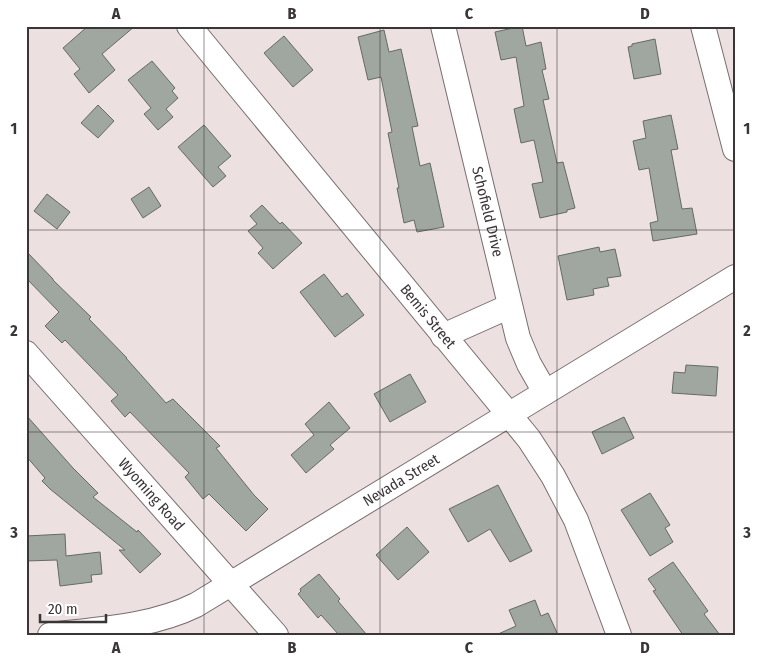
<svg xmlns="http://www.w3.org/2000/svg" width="761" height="661" font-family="'Fira Sans Condensed',sans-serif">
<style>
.building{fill:#9fa7a0;stroke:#646b64}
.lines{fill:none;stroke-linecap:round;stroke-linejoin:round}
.minor-casing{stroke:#796e6f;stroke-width:26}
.minor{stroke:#fff;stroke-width:24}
.grid{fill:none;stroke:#3a3536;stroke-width:1;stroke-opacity:0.55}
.labels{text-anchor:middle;stroke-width:4;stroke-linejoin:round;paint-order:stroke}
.street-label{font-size:15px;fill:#3a3536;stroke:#fff}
.neatline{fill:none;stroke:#3a3536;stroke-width:2}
.grid-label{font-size:16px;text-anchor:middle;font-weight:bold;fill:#3a3536}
</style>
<rect width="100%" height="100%" fill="#ece0e1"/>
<!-- building -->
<g class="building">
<path d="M88,26H135L102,54L115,70L89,93L74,74L80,69L63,48Z"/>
<path d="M522,26L526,46L541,42L546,69L542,70L549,99L543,100L557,163L563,162L575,208L567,210V212L540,218L532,184L543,182L534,140L521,143L514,109L524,106L516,57L501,60L495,32Z"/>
<path d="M384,30L389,52L401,49L418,126L412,127L420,166L430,163L444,227L417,232L414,220L404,223L397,188H399L388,133L392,132L381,77L368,80L358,37Z"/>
<path d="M284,36L313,70L293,87L264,53Z"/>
<path d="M655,39L661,74L634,79L628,47L632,46V44Z"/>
<path d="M152,61L175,88L172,91L178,98L166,109L173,117L158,130L144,114L151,108L128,80Z"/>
<path d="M98,105L114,121L98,138L81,123Z"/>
<path d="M671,115L678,149L671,150L682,209L692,208L697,234L653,241L650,223L658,221L649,168L639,170L633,141L646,138L643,121Z"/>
<path d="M204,125L231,156L218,167L226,176L213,187L178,147Z"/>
<path d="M149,187L161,206L143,218L131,199Z"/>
<path d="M47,194L70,212L57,229L34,211Z"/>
<path d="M262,205L280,224L282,222L302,243L273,269L258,253L263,248L248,231L257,224L250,216Z"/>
<path d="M599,247L600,252L615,249L621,276L607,278L609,286L593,289L594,295L567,300L558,256Z"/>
<path d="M26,251L53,279V280L91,317L89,319L127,358H126L166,403L173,399L220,446L216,448L254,495L268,509L246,531L209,494L203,499L185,477L189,473L130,412L125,417L111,401L118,395L65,340L62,343L45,326L59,312L26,278Z"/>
<path d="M324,274L342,297L347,293L364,315L335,337L300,292Z"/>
<path d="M686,365L718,367L716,396L672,393L674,372L685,373Z"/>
<path d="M410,374L426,402L390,422L374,394Z"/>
<path d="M329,402L350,428L330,445L334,449L306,473L291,455L314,435L305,424Z"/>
<path d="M26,415L73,468L98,493L93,497L137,532L138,530L161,554L140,573L119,550H125L50,489L42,481L45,478L26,456Z"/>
<path d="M624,417L634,438L602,454L592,432Z"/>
<path d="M498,485L532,551L510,562L490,529L468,542L449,509Z"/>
<path d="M650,493L670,525L665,528L673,542L650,556L621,510Z"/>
<path d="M407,527L429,552L398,580L376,555Z"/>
<path d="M65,534L66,556L100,552L102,574L91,575L92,582L60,586L57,560L26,561V536Z"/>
<path d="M673,562L708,611L704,614L720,635H683L653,591L656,590L648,579Z"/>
<path d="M319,574L340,599L338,601L367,635H339L321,615L318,618L298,594L301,591L300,589Z"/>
<path d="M535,600L541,616L548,613L558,635H496L516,626L509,610Z"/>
</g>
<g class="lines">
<defs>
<g id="minor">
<path id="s1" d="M189,26L529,439L553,476L576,520L619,635"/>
<path id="s2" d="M443,26L518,338L529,364L545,392"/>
<path d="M703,26L735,149"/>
<path d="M443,336L510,306"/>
<path id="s3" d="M26,353L276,635"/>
<path id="s4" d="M50,635C100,629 151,627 196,605L735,277"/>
</g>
</defs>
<!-- minor casing -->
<use href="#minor" class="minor-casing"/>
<!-- minor -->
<use href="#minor" class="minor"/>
</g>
<!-- grid -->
<path class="grid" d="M204,26V635M380,26V635M557,26V635M26,230H735M26,432H735"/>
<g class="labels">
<!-- street labels -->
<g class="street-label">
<text dy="5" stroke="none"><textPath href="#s2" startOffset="191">Schofield Drive</textPath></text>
<text dy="5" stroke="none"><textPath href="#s1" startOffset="376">Bemis Street</textPath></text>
<text dy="5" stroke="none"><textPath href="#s4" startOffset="390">Nevada Street</textPath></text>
<text dy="5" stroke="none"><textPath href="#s3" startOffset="189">Wyoming Road</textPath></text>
</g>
</g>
<!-- border -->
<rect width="761" height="661" fill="none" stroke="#ffffff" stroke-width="55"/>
<!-- scale -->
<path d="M40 614v8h66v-8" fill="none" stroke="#3a3536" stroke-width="2.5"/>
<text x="48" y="614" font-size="15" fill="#3a3536" stroke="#ffffff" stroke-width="4" paint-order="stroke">20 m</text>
<rect x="28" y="28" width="706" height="606" class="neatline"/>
<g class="grid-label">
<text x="116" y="19">A</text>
<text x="292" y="19">B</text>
<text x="469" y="19">C</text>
<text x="645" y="19">D</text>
<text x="14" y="134">1</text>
<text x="747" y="134">1</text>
<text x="14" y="336">2</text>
<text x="747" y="336">2</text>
<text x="14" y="538">3</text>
<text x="747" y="538">3</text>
<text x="116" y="653">A</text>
<text x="292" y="653">B</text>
<text x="469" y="653">C</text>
<text x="645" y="653">D</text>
</g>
</svg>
